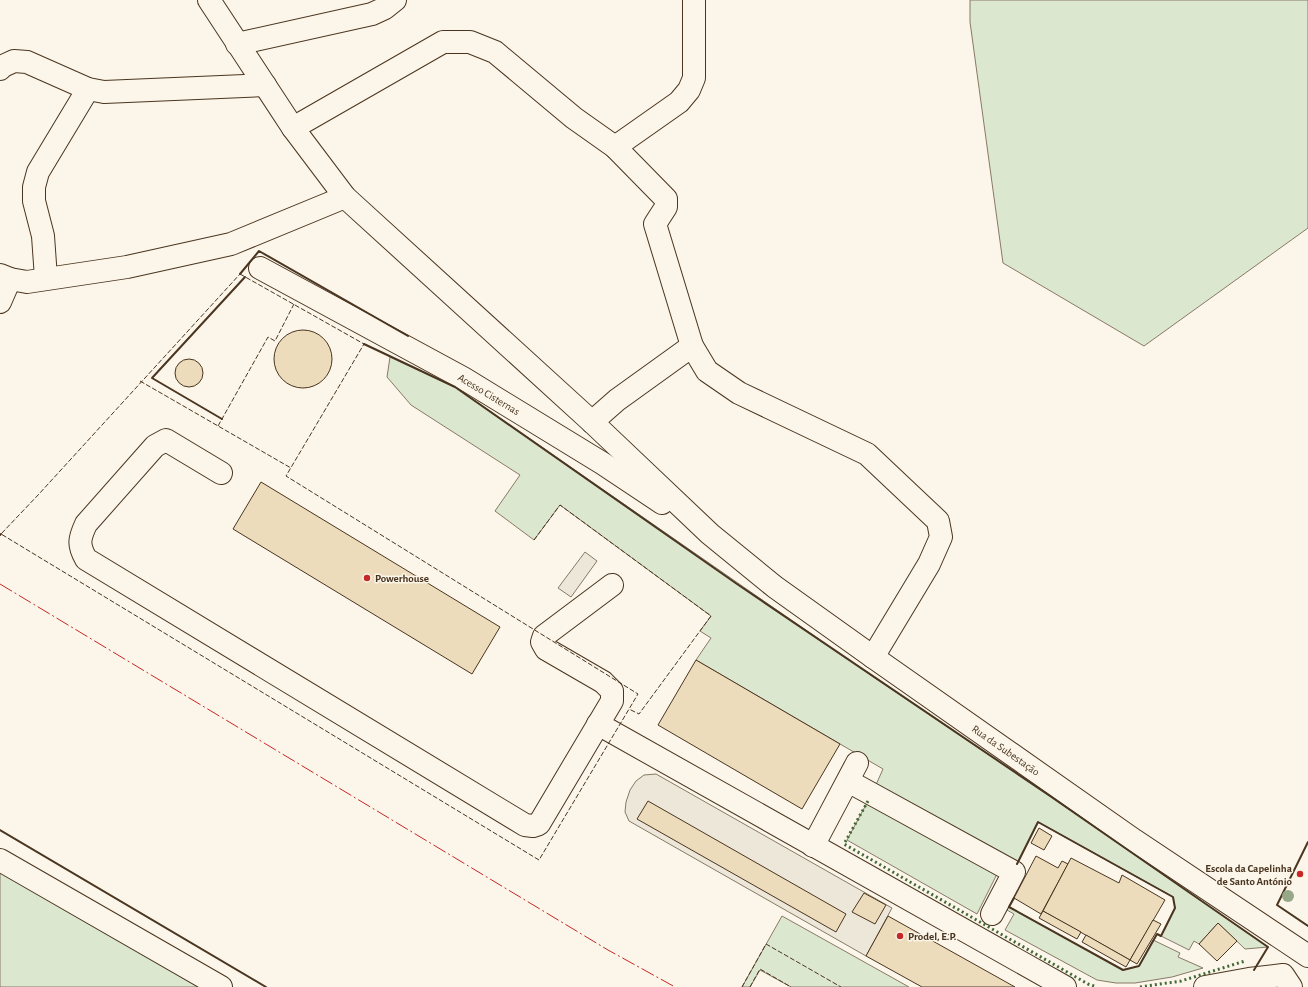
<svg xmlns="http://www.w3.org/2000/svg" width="1308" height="987" font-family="'Alegreya Sans',sans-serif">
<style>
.green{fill:#dce7d0;stroke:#887966}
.parking{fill:#ede7d9;stroke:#887966}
.building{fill:#ecdcbc;stroke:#4a3520}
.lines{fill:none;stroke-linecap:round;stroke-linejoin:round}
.minor-casing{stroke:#4a3520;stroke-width:24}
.minor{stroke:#fbf6e9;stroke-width:22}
.hedge{stroke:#436837;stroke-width:3;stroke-dasharray:2 3;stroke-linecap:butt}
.fence{stroke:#4a3520;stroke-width:1;stroke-dasharray:5 2;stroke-linecap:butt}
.wall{stroke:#4a3520;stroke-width:2}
.power{stroke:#c62828;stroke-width:1;stroke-dasharray:14 3 2 3;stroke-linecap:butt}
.tree{fill:#96a887}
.poi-dot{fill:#c62828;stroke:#fbf6e9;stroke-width:1.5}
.labels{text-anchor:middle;stroke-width:3;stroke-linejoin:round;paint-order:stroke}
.street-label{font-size:11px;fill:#4a3520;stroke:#fbf6e9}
.poi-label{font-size:11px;font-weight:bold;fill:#4a3520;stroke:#fbf6e9;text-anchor:start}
</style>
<rect width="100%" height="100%" fill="#fbf6e9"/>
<!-- green -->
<g class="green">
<path d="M970,0H1308V228L1144,346L1003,263L970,22Z"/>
<path d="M390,357L455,387L872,676L1050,796L1268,947L1245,949L1218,923L1199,944L1194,941L1189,950L1161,936L1175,908L1173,897L1038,822L1017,864L875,787L883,769L696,660L711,638L700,631L711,616L560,505L534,540L495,511L520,475L411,405L387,377Z"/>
<path d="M868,801L998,872L977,914L847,840Z"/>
<path d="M0,860L221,987H0Z"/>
<path d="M1009,907L1123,970L1139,966L1153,940L1180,953L1178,957L1203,968L1172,977L1135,983H1116L1097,980L1005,930L1014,914L1007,910Z"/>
<path d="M782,916L909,987H791L760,970L750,987H742Z"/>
</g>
<!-- parking -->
<g class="parking">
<path d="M585,552L597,561L571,597L558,588Z"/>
<path d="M656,774L892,908L866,956L629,821L625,812L626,802L630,790L636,781L644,775Z"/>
</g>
<!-- building -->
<g class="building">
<circle cx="303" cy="359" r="29"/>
<circle cx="189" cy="373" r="14"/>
<path d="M261,482L500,627L472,674L233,529Z"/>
<path d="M696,660L840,744L802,809L658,725Z"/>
<path d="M648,801L846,914L836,932L637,819Z"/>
<path d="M1039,828L1052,836L1044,850L1031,843Z"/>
<path d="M1036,856L1058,868L1062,861L1068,864L1041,914L1014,898Z"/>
<path d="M1071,858L1119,883L1122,875L1165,900L1130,960L1043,911Z"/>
<path d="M864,893L886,905L875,924L852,912Z"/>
<path d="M1043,911L1081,932L1077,939L1039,918Z"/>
<path d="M888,916L1015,987H922L866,956Z"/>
<path d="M1153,920L1161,924L1137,964L1130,960Z"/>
<path d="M1218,923L1237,941L1217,961L1199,944Z"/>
<path d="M1086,935L1130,960L1126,967L1082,942Z"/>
</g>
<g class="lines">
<defs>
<g id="minor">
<path d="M209,0L293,128L345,197L592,422L710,534L775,587L873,657L1134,840L1308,956"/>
<path d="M237,44L372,14L385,8L395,0"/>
<path d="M0,69L3,66L14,61L27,62L88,89L104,92L265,85"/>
<path d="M293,128L443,42H470L495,52L574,118L615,147L666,199V207L655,224L692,346"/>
<path d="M615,147L679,102L689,90L694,78V0"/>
<path d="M260,268L463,378L602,463L662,503"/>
<path d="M0,275L10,279L27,282L127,267L231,244L345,197"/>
<path d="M46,278L43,236L34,201V187L38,172L88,89"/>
<path d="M0,302L10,279"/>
<path d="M592,422L617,400L692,346L707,371L739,393L867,454L938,521L941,537L929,564L873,657"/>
<path d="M221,473L166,440L155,446L86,524C79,539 78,545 86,559L525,825L533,826L539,824L612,701V691L603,682L546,649L542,642L544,636L612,585"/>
<path d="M598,724L1065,987"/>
<path d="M848,781L1014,872L992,914"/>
<path d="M813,846L857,763"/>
<path d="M0,860L221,987"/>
<path d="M1205,987L1249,979L1283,975L1291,987"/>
</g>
</defs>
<!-- minor casing -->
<use href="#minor" class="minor-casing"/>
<!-- minor -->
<use href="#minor" class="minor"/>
<!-- hedge -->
<g class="hedge">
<path d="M868,801L844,844L1088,984L1097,987"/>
<path d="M1140,987L1181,981L1245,961"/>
</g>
<!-- fence -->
<g class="fence">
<path d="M240,274L364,344L286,476L638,694L539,860L1,534L39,494Z"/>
<path d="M140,381L291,468"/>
<path d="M218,426L268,337L275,341L294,304"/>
<path d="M534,540L560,505L711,616L639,714L629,709"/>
<path d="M742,987L766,944L841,987"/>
<path d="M750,987L760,969L791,987"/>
</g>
<!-- wall -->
<g class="wall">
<path d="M240,274L259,251L408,336"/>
<path d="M364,344L455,387L737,584L1050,796L1268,947L1254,970"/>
<path d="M222,419L152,378L245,277"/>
<path d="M0,535L1,534"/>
<path d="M0,830L266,987"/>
<path d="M1308,842L1277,905L1308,926"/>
<path d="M1014,898L1009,907L1123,970L1139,966L1157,934L1161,936L1175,908L1173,897L1038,822L1017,864"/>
</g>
<!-- power -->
<path class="power" d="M0,584L608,950L675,987"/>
</g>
<!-- trees -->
<circle class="tree" cx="1288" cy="896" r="6"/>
<!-- markers -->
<g class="poi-dot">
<circle cx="367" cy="578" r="4"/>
<circle cx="1300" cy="874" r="4"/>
<circle cx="900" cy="936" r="4"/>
</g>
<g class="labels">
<!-- street labels -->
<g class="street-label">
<text transform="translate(489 394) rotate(31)" y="4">Acesso Cisternas</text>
<text transform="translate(1006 750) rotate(35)" y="4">Rua da Subestação</text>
</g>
<!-- poi labels -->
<g class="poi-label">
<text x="375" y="582">Powerhouse</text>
<text x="1292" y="872" text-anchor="end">Escola da Capelinha<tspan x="1292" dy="13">de Santo António</tspan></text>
<text x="908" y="940">Prodel, E.P.</text>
</g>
</g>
</svg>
